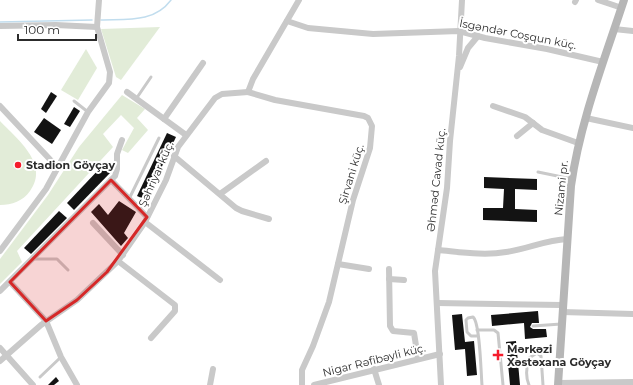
<svg xmlns="http://www.w3.org/2000/svg" width="633" height="385" font-family="Montserrat,sans-serif">
<style>
.green{fill:#e2ecd8}
.lines{fill:none;stroke-linecap:round;stroke-linejoin:round}
.stream{stroke:#c1ddee;stroke-width:1.5}
.building{fill:#131313}
.lane{stroke:#c9c9c9;stroke-width:3}
.street{stroke:#c9c9c9;stroke-width:6}
.secondary{stroke:#b6b6b6;stroke-width:8}
.marked{fill:#d62828;fill-opacity:0.2;stroke:#d62828;stroke-width:3;stroke-linejoin:round}
.poi-dot{fill:#f51c2c;stroke:#fff;stroke-width:1.5}
.labels{text-anchor:middle;stroke-width:4;stroke-linejoin:round;paint-order:stroke}
.street-label{font-size:11px;fill:#2c2c2c;stroke:#fff}
.poi-label{font-size:11px;font-weight:bold;fill:#2c2c2c;stroke:#fff;text-anchor:start}
</style>
<rect width="100%" height="100%" fill="#fff"/>
<!-- green -->
<g class="green">
<path d="M160,27L121,80L116,77L101,29Z"/>
<path d="M86,49L97,68L78,100L61,90Z"/>
<path d="M122,95L145,109L137,118L148,130L128,153L122,150L134,128L121,115L103,134L113,147L17,251L22,262L0,284V259L48,195L79,147Z"/>
<path d="M0,121C17,139 50,164 30,191C23,201 12,205 0,205Z"/>
</g>
<g class="lines">
<!-- stream -->
<g class="stream">
<path d="M101,20C127,19 154,23 171,0"/>
<path d="M0,22L92,20"/>
</g>
</g>
<!-- building -->
<g class="building">
<path d="M51,92L57,96L46,113L41,109Z"/>
<path d="M74,107L80,111L70,127L64,124Z"/>
<path d="M44,118L61,130L52,144L34,132Z"/>
<path d="M167,133L176,137L146,200L137,196Z"/>
<path d="M102,166L110,173L74,210L67,203Z"/>
<path d="M484,177L537,179V190L515,189V209L537,210V222L483,220V208H503L504,189L484,188Z"/>
<path d="M119,201L136,212L124,233L128,238L121,246L91,212L99,204L108,215Z"/>
<path d="M59,211L67,218L31,254L24,248Z"/>
<path d="M538,311L539,323H532L530,327L533,329H546L547,337L525,339L524,323L492,326L491,315Z"/>
<path d="M462,314L465,342L474,341L477,375L467,376L465,349L455,350L452,315Z"/>
<path d="M516,341L520,385H510L506,342Z"/>
<path d="M56,377L59,381L54,385H48Z"/>
</g>
<g class="lines">
<!-- lane -->
<g class="lane">
<path d="M136,99L151,77"/>
<path d="M74,101L88,112"/>
<path d="M538,172L572,179"/>
<path d="M129,199L159,138"/>
<path d="M34,259H57L68,270"/>
<path d="M533,326L561,324"/>
<path d="M477,330H494L498,333L503,385"/>
<path d="M478,336H471L467,332L466,320L468,318L473,317C480,322 481,374 482,385"/>
<path d="M40,377L61,357"/>
<path d="M529,385C525,376 526,368 529,358L537,353L541,356L543,385"/>
</g>
<!-- street -->
<g class="street">
<path d="M299,0L253,79L248,92L275,100L364,116L368,118L372,126L370,148L353,200L329,302L313,346L302,370V385"/>
<path d="M598,0L622,8"/>
<path d="M575,2L576,0"/>
<path d="M287,21L308,28L373,34L459,31L485,38L547,49L603,62"/>
<path d="M0,26L56,25L97,27"/>
<path d="M614,29L633,31"/>
<path d="M460,67L468,48L478,36"/>
<path d="M127,92L186,135"/>
<path d="M0,106L58,168"/>
<path d="M493,106L525,117L542,130L578,143"/>
<path d="M586,118L633,128"/>
<path d="M164,119L203,63"/>
<path d="M517,136L533,123"/>
<path d="M174,156L236,208L242,211L269,219"/>
<path d="M111,180L147,217"/>
<path d="M220,194L266,161"/>
<path d="M145,222L220,280"/>
<path d="M93,223L123,255"/>
<path d="M438,250C460,252 484,256 506,252C527,249 546,240 567,239"/>
<path d="M0,251L46,189L88,112L109,83L110,72L97,27L99,0"/>
<path d="M118,261L175,305V311L151,338"/>
<path d="M338,264L369,269"/>
<path d="M389,269L390,326L393,331L414,333L418,358"/>
<path d="M389,279L404,280"/>
<path d="M10,282L46,321L61,357L77,385"/>
<path d="M0,291L115,176L117,169V154L122,140"/>
<path d="M437,303L562,305"/>
<path d="M562,312L633,314"/>
<path d="M0,348L33,385"/>
<path d="M0,361L41,325L77,300L118,261L145,222L166,180L178,147L215,98L222,94L248,92"/>
<path d="M374,369L379,385"/>
<path d="M558,383L633,382"/>
<path d="M210,385L213,369"/>
<path d="M314,385L440,354"/>
<path d="M441,385L435,271L447,188L450,141L459,56L462,0"/>
</g>
<!-- secondary -->
<path class="secondary" d="M558,385L571,186C580,122 604,61 624,0"/>
</g>
<!-- marked area -->
<path class="marked" d="M111,180L147,217L107,272L77,300L46,321L10,282Z"/>
<!-- markers -->
<g class="poi-dot">
<circle cx="18" cy="165" r="4"/>
<path d="M496 349h4v4h4v4h-4v4h-4v-4h-4v-4h4z"/>
</g>
<g class="labels">
<!-- street labels -->
<g class="street-label">
<text transform="translate(518 34) rotate(11)" y="4">İsgəndər Coşqun küç.</text>
<text transform="translate(156 174) rotate(-66)" y="4">Şəhriyar küç.</text>
<text transform="translate(351 174) rotate(-73)" y="4">Şirvani küç.</text>
<text transform="translate(436 180) rotate(-84)" y="4">Əhməd Cavad küç.</text>
<text transform="translate(561 188) rotate(-84)" y="4">Nizami pr.</text>
<text transform="translate(374 360) rotate(-14)" y="4">Nigar Rəfibəyli küç.</text>
</g>
<!-- poi labels -->
<g class="poi-label">
<text x="26" y="169">Stadion Göyçay</text>
<text x="507" y="353">Mərkəzi<tspan x="507" dy="13">Xəstəxana Göyçay</tspan></text>
</g>
</g>
<!-- scale -->
<path d="M18 34v6h78v-6" fill="none" stroke="#2c2c2c" stroke-width="2"/>
<text x="24" y="34" font-size="12" fill="#2c2c2c" stroke="#ffffff" stroke-width="3" paint-order="stroke">100 m</text>
</svg>
